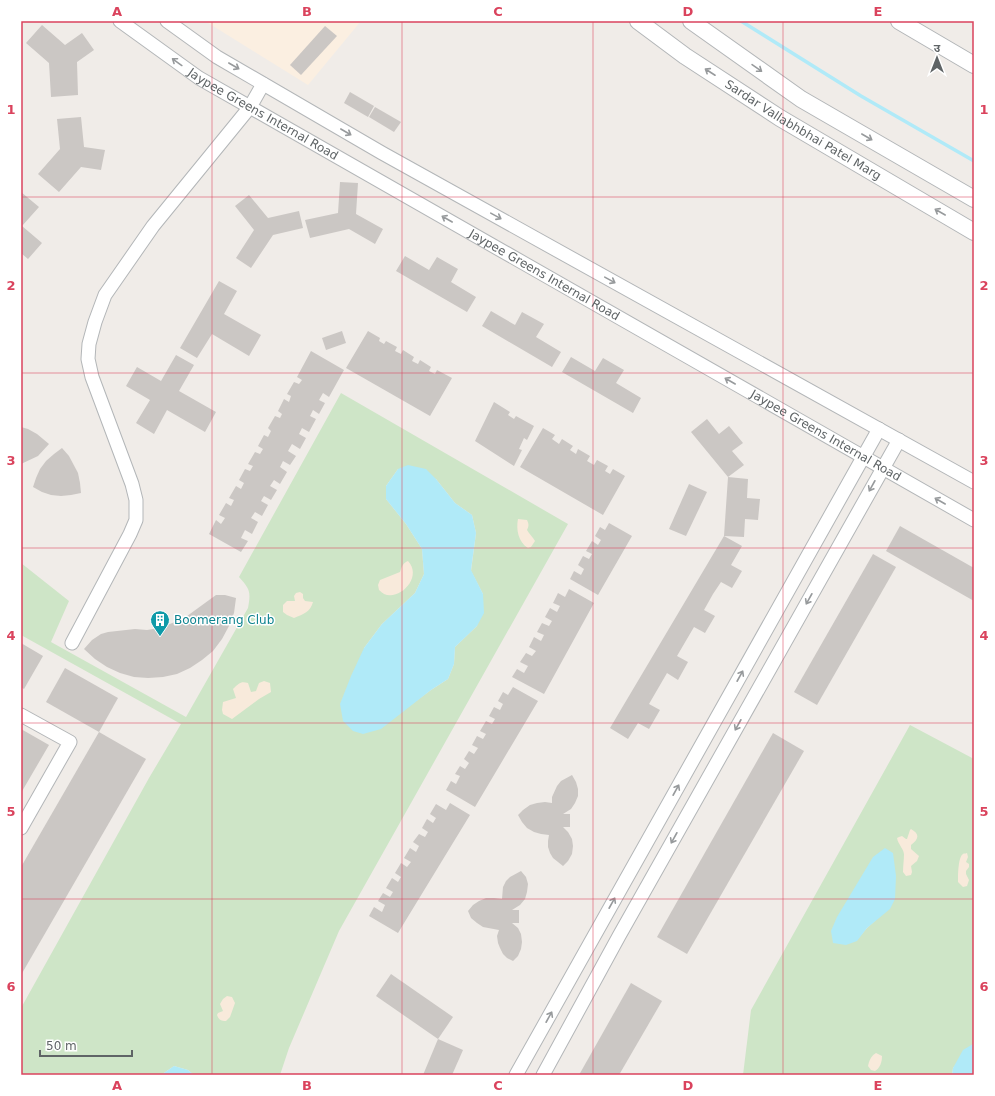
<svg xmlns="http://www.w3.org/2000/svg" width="995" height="1096" font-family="'DejaVu Sans','Noto Sans Devanagari',sans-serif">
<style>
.commercial{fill:#fbefe1}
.green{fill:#cee5c7;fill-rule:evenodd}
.sand{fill:#f8eadb}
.water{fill:#b0eaf8}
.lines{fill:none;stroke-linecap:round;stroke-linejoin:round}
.stream{stroke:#b0eaf8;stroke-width:3.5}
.building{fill:#cbc7c4}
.minor-casing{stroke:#b3b6b8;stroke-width:15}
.tertiary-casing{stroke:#b3b6b8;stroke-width:18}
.minor{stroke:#fff;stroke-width:13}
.tertiary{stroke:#fff;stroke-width:16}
.oneway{stroke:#979a9c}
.grid{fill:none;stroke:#da435d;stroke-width:1;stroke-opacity:0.55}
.labels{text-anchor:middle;stroke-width:3;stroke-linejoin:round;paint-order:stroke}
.street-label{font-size:12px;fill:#5f6466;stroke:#fff}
.culture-label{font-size:12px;fill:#0d838f;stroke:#fff;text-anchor:start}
.neatline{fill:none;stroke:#da435d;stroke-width:1.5}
.grid-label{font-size:13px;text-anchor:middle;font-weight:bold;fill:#da435d}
</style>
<rect width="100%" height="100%" fill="#f0ece8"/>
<!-- commercial -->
<path class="commercial" d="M205,21H361L308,85Z"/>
<!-- green -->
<g class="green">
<path d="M341,393L568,524L339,931L289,1048L280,1075H194L188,1070L174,1066L161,1075H21V1008L149,778L181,724L21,635V563L69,601L51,642L186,717L248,608C251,592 250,589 239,577ZM398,469L436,479L455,503L472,515L476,533L471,571L483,594L477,626L455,647L454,664L448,679L431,690L408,707L364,648L382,624L415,593L424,574L422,549L406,524L386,499V486Z"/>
<path d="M910,725L974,759V1046L973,1044L953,1068L952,1075H743L751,1010ZM893,853L877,919L867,928L856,941Z"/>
</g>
<!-- sand -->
<g class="sand">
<path d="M518,519L527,520C529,524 529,526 527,530C529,534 533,537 535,541L531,547L528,548C518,542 516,529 518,519Z"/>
<path d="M408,561C423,577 400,601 384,594C383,593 381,592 379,590L378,585L380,580L400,572C402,566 403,563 408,561Z"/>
<path d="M300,592L303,594V598L305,601L313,602C310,612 304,614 294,618L287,615L283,612V605L287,601H295L294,596L296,593Z"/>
<path d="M264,681L270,683L271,692L259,699L232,719L223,714L222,710L223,702L236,698L233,689C239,683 241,681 248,683L251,692L256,691L259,683Z"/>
<path d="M911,829C920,834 919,839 911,845V849L919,856L917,861L911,866L912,872L911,875L906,876L903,872C903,866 904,860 904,854C903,848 898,844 897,838L899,837L902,836L906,839H907L910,830Z"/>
<path d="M967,853L968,857L966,862L969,864V867L966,871V874L969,880L967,886L963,887L958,882C958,876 958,857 963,854C964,853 965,854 967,853Z"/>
<path d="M227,996L232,997L235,1003L230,1017L226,1021C221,1021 219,1020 217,1015L218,1013L223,1011L220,1004L223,999Z"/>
<path d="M876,1053L882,1056C882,1062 880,1068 875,1071L871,1070L868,1066C869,1061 871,1056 876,1053Z"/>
</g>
<!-- water -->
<g class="water">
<path d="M408,465L426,469L436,479L455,503L472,515L476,533L471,570L483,594L484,613L477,626L455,647L454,664L448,679L431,690L381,729L363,734L353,731L343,721L340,704L351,676L364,648L382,624L415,593L424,574L422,549L406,524L386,499V486L398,469Z"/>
<path d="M885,848L893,853L896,876L895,899L890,909L867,928L857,941L846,945L833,943L831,931L837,917L873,857Z"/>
<path d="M973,1044L974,1046V1075H952L953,1068L963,1050Z"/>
<path d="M174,1066L188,1070L194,1075H161Z"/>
</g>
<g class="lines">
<!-- stream -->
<path class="stream" d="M741,21L861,96L974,161"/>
</g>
<!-- building -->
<g class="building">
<path d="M42,25L65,45L82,33L94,50L77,62L78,95L51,97L49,63L26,43Z"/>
<path d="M325,26L337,36L301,75L290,65Z"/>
<path d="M350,92L374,106L368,117L344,103Z"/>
<path d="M375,107L401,122L394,132L369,117Z"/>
<path d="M81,117L84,147L105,150L101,170L81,167L59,192L38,174L60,149L57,119Z"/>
<path d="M340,182L358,183L356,214L383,229L375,244L349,229L310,238L305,220L338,213Z"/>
<path d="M21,192L39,207L22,226L42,243L28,259L21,253Z"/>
<path d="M249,195L268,218L299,211L303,228L273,235L251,268L236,258L254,230L235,206Z"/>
<path d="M405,256L429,270L437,257L458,269L451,282L476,297L467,312L396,271Z"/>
<path d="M219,281L237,291L224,314L261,335L249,356L212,334L197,358L180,348Z"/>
<path d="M491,311L515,325L522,312L544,324L536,337L561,352L552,367L482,326Z"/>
<path d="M342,331L346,343L326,350L322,338Z"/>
<path d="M368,331L380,338L379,341L384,344L386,341L397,347L395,351L401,354L403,350L414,357L412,361L418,364L420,360L431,367L429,371L435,374L437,370L452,378L430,416L346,368Z"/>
<path d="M311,351L344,370L329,397L323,393L319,400L325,403L319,414L313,410L310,416L316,419L309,432L302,428L299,434L306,438L300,449L292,444L288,451L296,456L290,465L283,461L280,467L287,472L280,484L274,480L270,486L277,490L271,500L264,496L261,501L268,505L262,516L255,512L251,518L258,522L252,534L245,530L241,538L248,541L241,552L209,534L216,520L221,524L225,518L219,515L226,503L231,506L234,500L229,498L236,486L241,489L244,483L239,480L245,469L250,471L253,466L248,464L255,452L260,454L263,449L258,446L264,435L268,437L271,431L268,428L275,416L280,418L282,414L278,411L284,399L289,402L291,396L287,394L294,382L299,384L302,380L297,377Z"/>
<path d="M176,355L194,365L179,391L216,412L205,432L167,410L154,434L136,423L150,400L126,386L137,367L161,381Z"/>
<path d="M571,357L595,371L603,358L624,370L616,383L641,398L633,413L562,372Z"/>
<path d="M494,402L510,412L508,415L514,419L516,416L534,426L527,440L524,438L519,449L522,450L514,466L475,441Z"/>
<path d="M707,419L719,434L729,426L743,443L732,451L744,465L728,477L691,432Z"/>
<path d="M21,427L28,429L37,434L49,444L38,456L21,464Z"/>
<path d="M543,428L555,435L552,439L559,444L562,439L573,446L570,450L576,454L578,449L590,456L587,461L594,465L597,460L608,466L605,471L610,474L613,469L625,476L603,515L520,467Z"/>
<path d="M62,448L69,456L78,473L80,483L81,493L71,495L61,496L51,495L42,492L33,487L36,478L40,469L46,461L54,454Z"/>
<path d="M728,477L748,479L747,498L760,499L758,520L745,519L744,537L724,536L742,546L731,565L742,571L732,588L721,582L713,594L704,610L715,616L705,633L694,627L677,656L688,662L678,680L667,673L649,704L660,710L649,729L638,723L628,739L610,728L724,536Z"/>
<path d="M689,484L707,492L686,536L669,529Z"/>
<path d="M609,523L632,536L598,595L570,579L574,571L581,575L584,569L578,565L583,556L589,559L592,554L586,551L592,541L598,545L601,540L595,536L600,527L605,530Z"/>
<path d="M900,526L974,568V601L886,551Z"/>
<path d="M873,554L896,567L817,705L794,692Z"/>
<path d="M569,589L594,603L544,694L512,677L517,669L524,673L528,666L520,662L526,653L532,656L536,651L529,647L534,637L541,641L544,635L537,632L542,623L549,626L552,621L545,617L550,608L557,612L560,606L553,603L558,593L565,597Z"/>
<path d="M216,595H225L236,598L234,613L229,626L222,639L213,651L202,660L190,668L177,674L163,677L148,678L134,677L120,673L107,667L95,659L84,649L92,640L101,634L108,632L135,629L147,630L159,628L183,619Z"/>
<path d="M21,643L43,656L24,689L21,687Z"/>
<path d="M65,668L118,698L99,732L46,702Z"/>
<path d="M513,687L538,701L475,807L446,790L451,781L456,784L460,776L455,774L460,766L465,769L469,763L464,759L469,751L474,754L478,748L472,745L477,736L483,739L486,734L480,731L486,721L492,724L495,719L489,716L494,707L500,710L503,704L498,701L503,692L508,695Z"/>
<path d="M21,729L49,745L21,793Z"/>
<path d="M99,732L146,759L21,975V867Z"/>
<path d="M773,733L804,751L687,954L657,937Z"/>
<path d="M572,775L576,782L578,789V796L575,803L571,809L563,814H570V827H563L568,832L572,839L573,846L572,854L568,861L563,866L553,858L550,853L548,847V841L549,835L541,834L534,832L527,828L522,822L518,815L523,810L530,805L537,803L545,802L552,803V797L557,786L561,781Z"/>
<path d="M450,803L470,815L398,933L369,916L374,907L382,912L385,905L378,901L383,893L390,897L393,892L386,888L392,878L398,882L401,877L395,873L401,863L407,867L411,862L404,858L410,848L416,852L419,846L413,842L419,834L425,837L428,832L422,828L427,819L433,823L436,818L430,814L436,804L446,810Z"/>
<path d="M521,871L526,877L528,884L527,892L525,899L520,905L512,910H519V923H512L518,928L521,934L522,942L521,949L518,956L513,961L507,958L503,954L500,948L498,943L497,936L499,930L483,927L477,923L471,918L468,911L473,905L479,901L486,898H494L502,899L503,887L506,881L510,877Z"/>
<path d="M391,974L453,1017L438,1039L376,996Z"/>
<path d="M631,983L662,1001L619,1075H579Z"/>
<path d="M438,1039L463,1050L452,1075H423Z"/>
</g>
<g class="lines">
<defs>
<g id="minor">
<path id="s1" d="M120,21L199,78L974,520"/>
<path d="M167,21L217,57L382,153L974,482"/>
<path d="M72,643L130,534L136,520V500L132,484L92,377L88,359L89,344L95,322L105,295L153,226L250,107L263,84"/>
<path d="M21,715L70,742L21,828"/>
<path d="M516,1075L879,429"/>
<path d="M543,1075L619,936L899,440"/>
</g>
<g id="tertiary">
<path id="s2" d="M638,21L685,56L780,118L974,232"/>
<path d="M691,21L801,99L974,199"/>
<path d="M899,21L974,65"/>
</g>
</defs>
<!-- minor casing -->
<use href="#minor" class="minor-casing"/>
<!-- tertiary casing -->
<use href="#tertiary" class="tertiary-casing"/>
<!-- minor -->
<use href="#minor" class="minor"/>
<!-- tertiary -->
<use href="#tertiary" class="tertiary"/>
</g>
<!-- one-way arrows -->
<defs><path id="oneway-shaft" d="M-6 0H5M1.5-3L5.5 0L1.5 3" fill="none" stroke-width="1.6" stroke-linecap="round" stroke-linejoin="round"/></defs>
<g class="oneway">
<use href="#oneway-shaft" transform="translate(177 62) rotate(-144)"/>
<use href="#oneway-shaft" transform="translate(234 66) rotate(30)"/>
<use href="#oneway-shaft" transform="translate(757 68) rotate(35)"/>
<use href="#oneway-shaft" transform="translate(710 72) rotate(-147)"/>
<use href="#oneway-shaft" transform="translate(346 132) rotate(30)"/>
<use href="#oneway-shaft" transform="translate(867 137) rotate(30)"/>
<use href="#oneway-shaft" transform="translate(940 212) rotate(-150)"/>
<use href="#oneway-shaft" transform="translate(496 216) rotate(29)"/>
<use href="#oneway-shaft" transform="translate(447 219) rotate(-150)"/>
<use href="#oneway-shaft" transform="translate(610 280) rotate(29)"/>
<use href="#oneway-shaft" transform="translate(730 381) rotate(-150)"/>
<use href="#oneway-shaft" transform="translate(872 486) rotate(119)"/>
<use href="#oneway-shaft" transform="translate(940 501) rotate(-150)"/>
<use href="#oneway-shaft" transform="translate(809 599) rotate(119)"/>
<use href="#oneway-shaft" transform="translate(740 676) rotate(-61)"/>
<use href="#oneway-shaft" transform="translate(738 725) rotate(119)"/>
<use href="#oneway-shaft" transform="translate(676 790) rotate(-61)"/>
<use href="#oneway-shaft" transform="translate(674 838) rotate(119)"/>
<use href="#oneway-shaft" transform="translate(612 903) rotate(-61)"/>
<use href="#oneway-shaft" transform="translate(549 1017) rotate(-61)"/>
</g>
<!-- grid -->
<path class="grid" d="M212,21V1075M402,21V1075M593,21V1075M783,21V1075M21,197H974M21,373H974M21,548H974M21,723H974M21,899H974"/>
<!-- icons -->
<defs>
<symbol id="building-pin" viewBox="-11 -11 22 30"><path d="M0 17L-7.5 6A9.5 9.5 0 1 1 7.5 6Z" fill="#0f9aa8" stroke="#fff"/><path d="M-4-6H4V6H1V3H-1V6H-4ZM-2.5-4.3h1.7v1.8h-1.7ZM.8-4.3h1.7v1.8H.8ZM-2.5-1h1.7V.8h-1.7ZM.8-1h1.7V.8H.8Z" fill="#fff"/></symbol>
</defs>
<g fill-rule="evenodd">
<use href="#building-pin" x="149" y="609" width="22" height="30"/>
</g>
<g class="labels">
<!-- street labels -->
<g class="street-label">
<text dy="4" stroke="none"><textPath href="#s1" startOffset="171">Jaypee Greens Internal Road</textPath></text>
<text dy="4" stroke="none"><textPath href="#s2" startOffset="198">Sardar Vallabhbhai Patel Marg</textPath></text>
<text dy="4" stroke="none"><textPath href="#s1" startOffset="495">Jaypee Greens Internal Road</textPath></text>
<text dy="4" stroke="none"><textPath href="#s1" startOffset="819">Jaypee Greens Internal Road</textPath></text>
</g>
<!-- culture labels -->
<g class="culture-label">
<text x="174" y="624">Boomerang Club</text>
</g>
</g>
<!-- border -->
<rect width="995" height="1096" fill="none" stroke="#ffffff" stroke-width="44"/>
<!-- north arrow -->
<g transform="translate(937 58)" stroke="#ffffff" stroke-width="3" paint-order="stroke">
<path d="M0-3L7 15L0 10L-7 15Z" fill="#5f6466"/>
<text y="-6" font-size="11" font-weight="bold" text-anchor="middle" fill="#5f6466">उ</text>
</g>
<!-- scale -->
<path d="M40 1050v6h92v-6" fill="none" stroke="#5f6466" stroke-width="2"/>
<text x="46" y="1050" font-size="12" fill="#5f6466" stroke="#ffffff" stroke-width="3" paint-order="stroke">50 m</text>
<rect x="22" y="22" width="951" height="1052" class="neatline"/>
<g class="grid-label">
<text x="117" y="16">A</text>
<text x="307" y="16">B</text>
<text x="498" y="16">C</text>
<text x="688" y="16">D</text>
<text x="878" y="16">E</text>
<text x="11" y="114">1</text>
<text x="984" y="114">1</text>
<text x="11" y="290">2</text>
<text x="984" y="290">2</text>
<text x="11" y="465">3</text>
<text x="984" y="465">3</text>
<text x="11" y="640">4</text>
<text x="984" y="640">4</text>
<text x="11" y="816">5</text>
<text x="984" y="816">5</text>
<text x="11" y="991">6</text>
<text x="984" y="991">6</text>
<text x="117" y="1090">A</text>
<text x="307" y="1090">B</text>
<text x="498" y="1090">C</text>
<text x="688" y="1090">D</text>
<text x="878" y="1090">E</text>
</g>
</svg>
